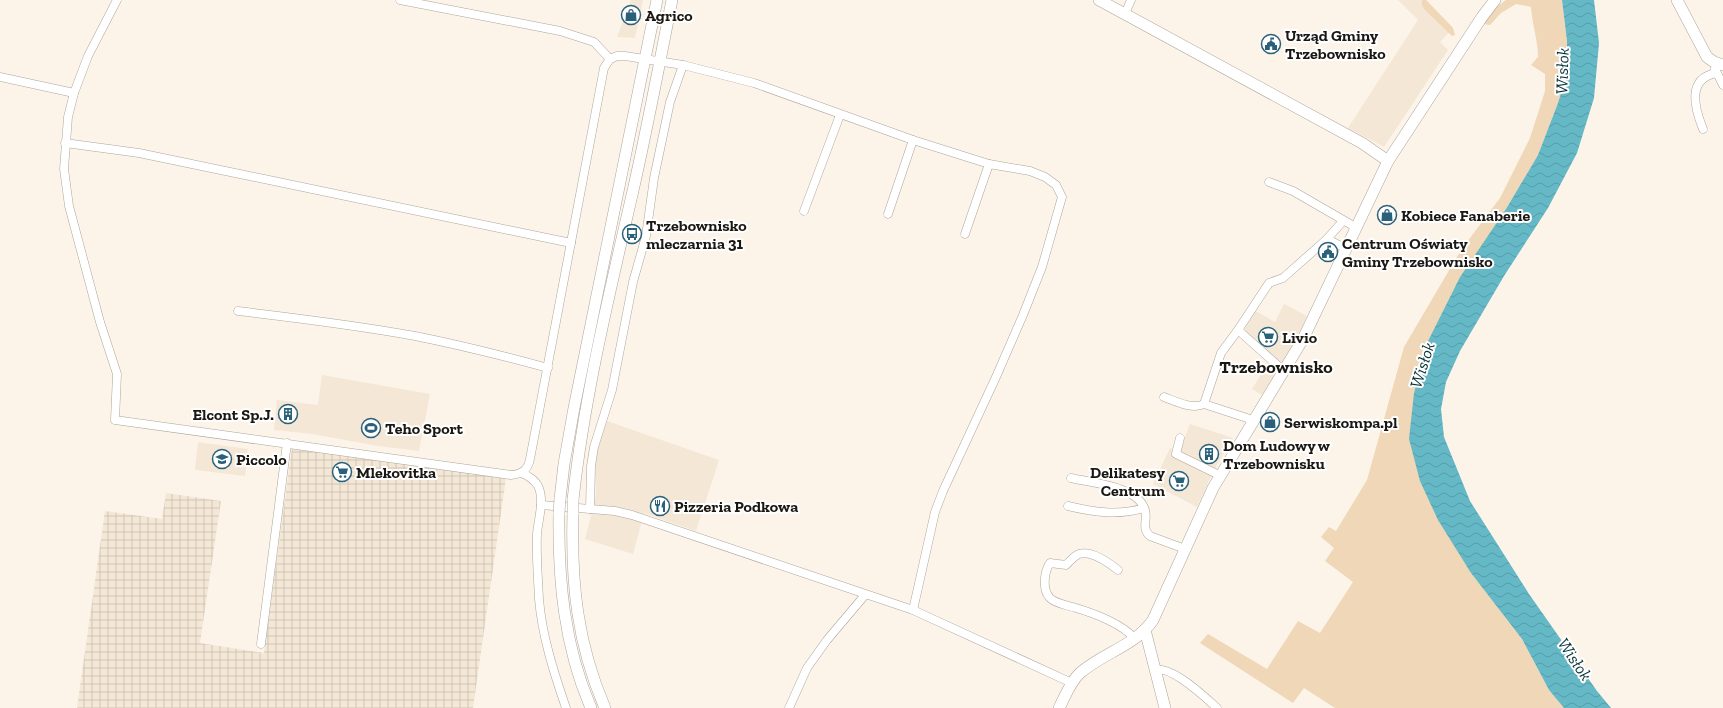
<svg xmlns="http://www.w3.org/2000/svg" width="1723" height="708" font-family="'Zilla Slab',serif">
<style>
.built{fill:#f4e7d6}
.industrial{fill:url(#industrial-grid)}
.green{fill:#efd7b7}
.water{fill:url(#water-waves)}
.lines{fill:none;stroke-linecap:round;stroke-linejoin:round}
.street-casing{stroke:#ada59c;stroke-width:9}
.secondary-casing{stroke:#ada59c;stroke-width:12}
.street{stroke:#fff;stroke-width:8}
.secondary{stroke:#fff;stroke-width:11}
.secondary-bridge-casing{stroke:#ada59c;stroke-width:12;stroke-linecap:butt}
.secondary-bridge{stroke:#fff;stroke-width:11}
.labels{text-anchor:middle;stroke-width:4;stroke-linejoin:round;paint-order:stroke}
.poi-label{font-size:16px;font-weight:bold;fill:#1b1814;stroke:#fff;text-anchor:start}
.water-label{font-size:17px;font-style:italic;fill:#083238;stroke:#fff}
.quarter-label{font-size:18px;font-weight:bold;fill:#1b1814;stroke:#fff}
</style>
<defs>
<pattern id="industrial-grid" width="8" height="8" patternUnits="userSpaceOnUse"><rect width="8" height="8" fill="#f4e7d6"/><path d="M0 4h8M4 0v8" fill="none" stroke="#d1c5b7"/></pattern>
<pattern id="water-waves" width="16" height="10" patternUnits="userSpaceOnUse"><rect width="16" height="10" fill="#65b8c6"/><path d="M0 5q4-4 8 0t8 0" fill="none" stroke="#579da9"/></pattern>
</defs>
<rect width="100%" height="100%" fill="#fcf4e9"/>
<!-- built -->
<g class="built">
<path d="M631,0H643L635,38L617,37Z"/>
<path d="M1398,0H1426L1453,28L1440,42L1448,50L1384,147L1348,128L1418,20Z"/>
<path d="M1284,304L1307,316L1295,342L1262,395L1252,389L1271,358L1246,335L1245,328L1254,310L1275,322Z"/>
<path d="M322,375L430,394L419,451L378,446L312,434L274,430L277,400L318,405Z"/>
<path d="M607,421L719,460L696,531L644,513L633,554L585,539L596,496L595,465L598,446Z"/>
<path d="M1190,424L1233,438L1214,470L1197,507L1153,484L1170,448L1179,452Z"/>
<path d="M198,442L248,449L245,476L195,470Z"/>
</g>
<!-- industrial -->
<path class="industrial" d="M292,448L506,478L473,708H77L105,511L162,519L166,493L221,501L200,643L264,653Z"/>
<!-- green -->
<g class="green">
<path d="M1422,0H1426L1453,28L1455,35L1452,36L1425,10L1422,5Z"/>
<path d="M1506,0H1562L1567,41V73L1558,103L1538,155L1506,209L1460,277L1427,343L1414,393L1471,573L1522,639L1549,690L1564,708H1335L1304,688L1293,703L1200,643L1208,634L1267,669L1298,621L1320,633L1353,582L1325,561L1334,548L1321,537L1329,527L1336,531L1367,480L1404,347L1461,250L1500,198L1530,138L1545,91V74L1531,65L1538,57C1538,40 1532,24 1531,7L1516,4L1501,13L1490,25L1483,24L1495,8Z"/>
</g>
<!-- water -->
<path class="water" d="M1562,0H1594L1599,43L1594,98L1577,153L1548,208L1504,276L1460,351L1446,382L1441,409L1444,437L1470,501L1529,594L1597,691L1611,708H1564L1549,690L1522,639L1471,573L1438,520L1420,481L1409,439L1414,393L1427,343L1460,277L1506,209L1538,155L1558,103L1567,73V41Z"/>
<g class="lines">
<defs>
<g id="street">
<path d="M117,0L88,56L74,93L68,117L64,169L69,206L100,322L117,374L115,420L511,475C522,474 528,470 530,459L604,68L610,59L617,56H625L683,65L754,83L913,140L989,164L1030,171L1045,177L1056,185L1062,197L1042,267L1023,315L996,377L943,491L935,512L913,610"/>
<path d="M400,0L560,31L594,42L610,59"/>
<path d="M1125,14L1131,0"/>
<path d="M1715,69L1723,85"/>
<path d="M0,77L74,93"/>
<path d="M1703,129C1695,109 1686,79 1716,73"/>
<path d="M65,143L139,153L571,243"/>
<path d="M1269,182L1293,191L1357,228"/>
<path d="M804,211L840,115"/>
<path d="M888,214L913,140"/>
<path d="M965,234L989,164"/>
<path d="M1327,239L1347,249"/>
<path d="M238,311C297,318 356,325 415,336C460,345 504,356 548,368"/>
<path d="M1238,330L1284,371"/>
<path d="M1164,397C1175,401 1192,410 1204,404"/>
<path d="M1253,420L1204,404L1221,353L1238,330L1269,283L1283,278L1327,239L1343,221"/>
<path d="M1180,438L1176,454L1219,475"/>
<path d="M521,473C527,475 535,480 538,486C545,500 538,520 537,534C536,555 538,577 539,599C542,636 554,673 566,708"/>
<path d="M1071,478C1092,483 1138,486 1145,510C1148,520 1141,528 1150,536L1185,549"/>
<path d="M541,505L615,511L632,515L913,610L1072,683"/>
<path d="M1068,506C1093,512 1118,516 1144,508"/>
<path d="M590,509L591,466L594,447L612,390L633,282L646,236L654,178L670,102L683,65"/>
<path d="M1118,570C1109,563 1092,550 1079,554C1074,556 1070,561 1066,565L1050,563C1044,572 1042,590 1050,598C1056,604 1067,605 1076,608C1093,613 1123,624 1135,639"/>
<path d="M261,644L287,443"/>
<path d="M1156,670C1172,666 1205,697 1217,708"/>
<path d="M789,708L807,668L827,640L865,595"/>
</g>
<g id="secondary">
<path d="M1099,0L1362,143L1388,161"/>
<path d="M1677,0L1707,57L1714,62L1723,65"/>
<path d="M560,499L564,464L574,408L657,0"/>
<path d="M573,500C584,398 609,295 632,195C647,130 659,65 672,0"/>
<path d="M559,513C558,579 564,646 591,708"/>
<path d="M573,513C571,583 577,643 605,708"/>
<path d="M1145,630L1165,708"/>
<path d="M1059,708C1065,697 1070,682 1080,673C1103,653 1135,646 1153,620L1213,488L1303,339L1388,161L1482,17L1495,0"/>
</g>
</defs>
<!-- street casing -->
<use href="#street" class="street-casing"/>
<!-- secondary casing -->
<use href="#secondary" class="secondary-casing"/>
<!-- street -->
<use href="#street" class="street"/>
<!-- secondary -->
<use href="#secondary" class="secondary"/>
<defs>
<g id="secondary-bridge">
<path d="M559,513L560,499"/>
<path d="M573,513V500"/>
</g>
</defs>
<!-- secondary-bridge casing -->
<use href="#secondary-bridge" class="secondary-bridge-casing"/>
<!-- secondary-bridge -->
<use href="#secondary-bridge" class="secondary-bridge"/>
</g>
<!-- icons -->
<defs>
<symbol id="shop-ring" viewBox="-11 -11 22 22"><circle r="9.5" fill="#fff" stroke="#29617b" stroke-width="1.5"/><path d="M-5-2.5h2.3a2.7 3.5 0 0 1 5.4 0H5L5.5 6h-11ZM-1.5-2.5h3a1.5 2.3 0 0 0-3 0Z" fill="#29617b"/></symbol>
<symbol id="civic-ring" viewBox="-11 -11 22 22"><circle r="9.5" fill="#fff" stroke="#29617b" stroke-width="1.5"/><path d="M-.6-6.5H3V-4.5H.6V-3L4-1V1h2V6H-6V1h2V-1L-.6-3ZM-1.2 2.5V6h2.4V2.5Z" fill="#29617b"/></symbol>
<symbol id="bus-ring" viewBox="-11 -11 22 22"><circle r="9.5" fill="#fff" stroke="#29617b" stroke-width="1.5"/><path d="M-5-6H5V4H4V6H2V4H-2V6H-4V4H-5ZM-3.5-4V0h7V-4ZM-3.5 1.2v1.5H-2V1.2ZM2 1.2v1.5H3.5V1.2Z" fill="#29617b"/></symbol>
<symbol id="supermarket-ring" viewBox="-11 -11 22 22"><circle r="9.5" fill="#fff" stroke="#29617b" stroke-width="1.5"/><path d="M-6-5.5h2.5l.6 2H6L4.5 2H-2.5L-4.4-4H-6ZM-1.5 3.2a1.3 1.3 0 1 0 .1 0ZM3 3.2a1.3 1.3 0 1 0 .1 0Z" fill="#29617b"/></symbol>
<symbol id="building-ring" viewBox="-11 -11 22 22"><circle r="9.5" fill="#fff" stroke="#29617b" stroke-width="1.5"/><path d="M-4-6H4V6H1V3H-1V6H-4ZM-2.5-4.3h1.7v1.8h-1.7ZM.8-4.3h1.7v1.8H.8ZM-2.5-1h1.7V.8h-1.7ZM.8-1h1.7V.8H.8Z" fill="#29617b"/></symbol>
<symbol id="stadium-ring" viewBox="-11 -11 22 22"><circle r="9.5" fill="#fff" stroke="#29617b" stroke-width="1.5"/><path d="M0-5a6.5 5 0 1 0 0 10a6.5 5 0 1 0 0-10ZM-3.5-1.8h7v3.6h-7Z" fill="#29617b"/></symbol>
<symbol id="school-ring" viewBox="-11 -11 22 22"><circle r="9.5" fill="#fff" stroke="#29617b" stroke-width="1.5"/><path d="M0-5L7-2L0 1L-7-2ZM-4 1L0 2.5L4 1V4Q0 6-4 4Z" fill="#29617b"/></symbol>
<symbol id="restaurant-ring" viewBox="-11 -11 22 22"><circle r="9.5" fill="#fff" stroke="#29617b" stroke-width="1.5"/><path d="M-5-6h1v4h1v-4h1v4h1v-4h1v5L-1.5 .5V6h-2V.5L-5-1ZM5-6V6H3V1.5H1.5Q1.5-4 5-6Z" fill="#29617b"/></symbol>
</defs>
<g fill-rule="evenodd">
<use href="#shop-ring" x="620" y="4" width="22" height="22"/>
<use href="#civic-ring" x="1260" y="33" width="22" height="22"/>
<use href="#shop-ring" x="1376" y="204" width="22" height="22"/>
<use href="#bus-ring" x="621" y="223" width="22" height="22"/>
<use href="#civic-ring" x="1317" y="241" width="22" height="22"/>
<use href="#supermarket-ring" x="1257" y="326" width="22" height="22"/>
<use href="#building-ring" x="277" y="403" width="22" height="22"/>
<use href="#shop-ring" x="1259" y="411" width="22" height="22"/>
<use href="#stadium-ring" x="360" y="417" width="22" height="22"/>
<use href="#building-ring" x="1198" y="443" width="22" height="22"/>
<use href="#school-ring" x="211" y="448" width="22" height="22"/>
<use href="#supermarket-ring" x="331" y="461" width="22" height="22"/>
<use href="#supermarket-ring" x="1168" y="470" width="22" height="22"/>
<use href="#restaurant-ring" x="649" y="495" width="22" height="22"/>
</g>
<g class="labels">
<!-- poi labels -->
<g class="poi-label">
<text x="645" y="21">Agrico</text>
<text x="1285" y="41">Urząd Gminy<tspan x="1285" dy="18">Trzebownisko</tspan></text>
<text x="1401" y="221">Kobiece Fanaberie</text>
<text x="646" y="231">Trzebownisko<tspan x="646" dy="18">mleczarnia 31</tspan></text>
<text x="1342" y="249">Centrum Oświaty<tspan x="1342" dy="18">Gminy Trzebownisko</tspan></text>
<text x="1282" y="343">Livio</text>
<text x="274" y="420" text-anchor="end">Elcont Sp.J.</text>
<text x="1284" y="428">Serwiskompa.pl</text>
<text x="385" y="434">Teho Sport</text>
<text x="1223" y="451">Dom Ludowy w<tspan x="1223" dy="18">Trzebownisku</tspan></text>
<text x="236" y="465">Piccolo</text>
<text x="356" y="478">Mlekovitka</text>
<text x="1165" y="478" text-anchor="end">Delikatesy<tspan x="1165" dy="18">Centrum</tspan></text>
<text x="674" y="512">Pizzeria Podkowa</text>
</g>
<!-- water labels -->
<g class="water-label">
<text transform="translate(1562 71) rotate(-88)" y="6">Wisłok</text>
<text transform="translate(1422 365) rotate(-72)" y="6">Wisłok</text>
<text transform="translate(1575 659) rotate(56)" y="6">Wisłok</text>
</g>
<!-- quarter labels -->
<g class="quarter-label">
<text x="1276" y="373">Trzebownisko</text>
</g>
</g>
</svg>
